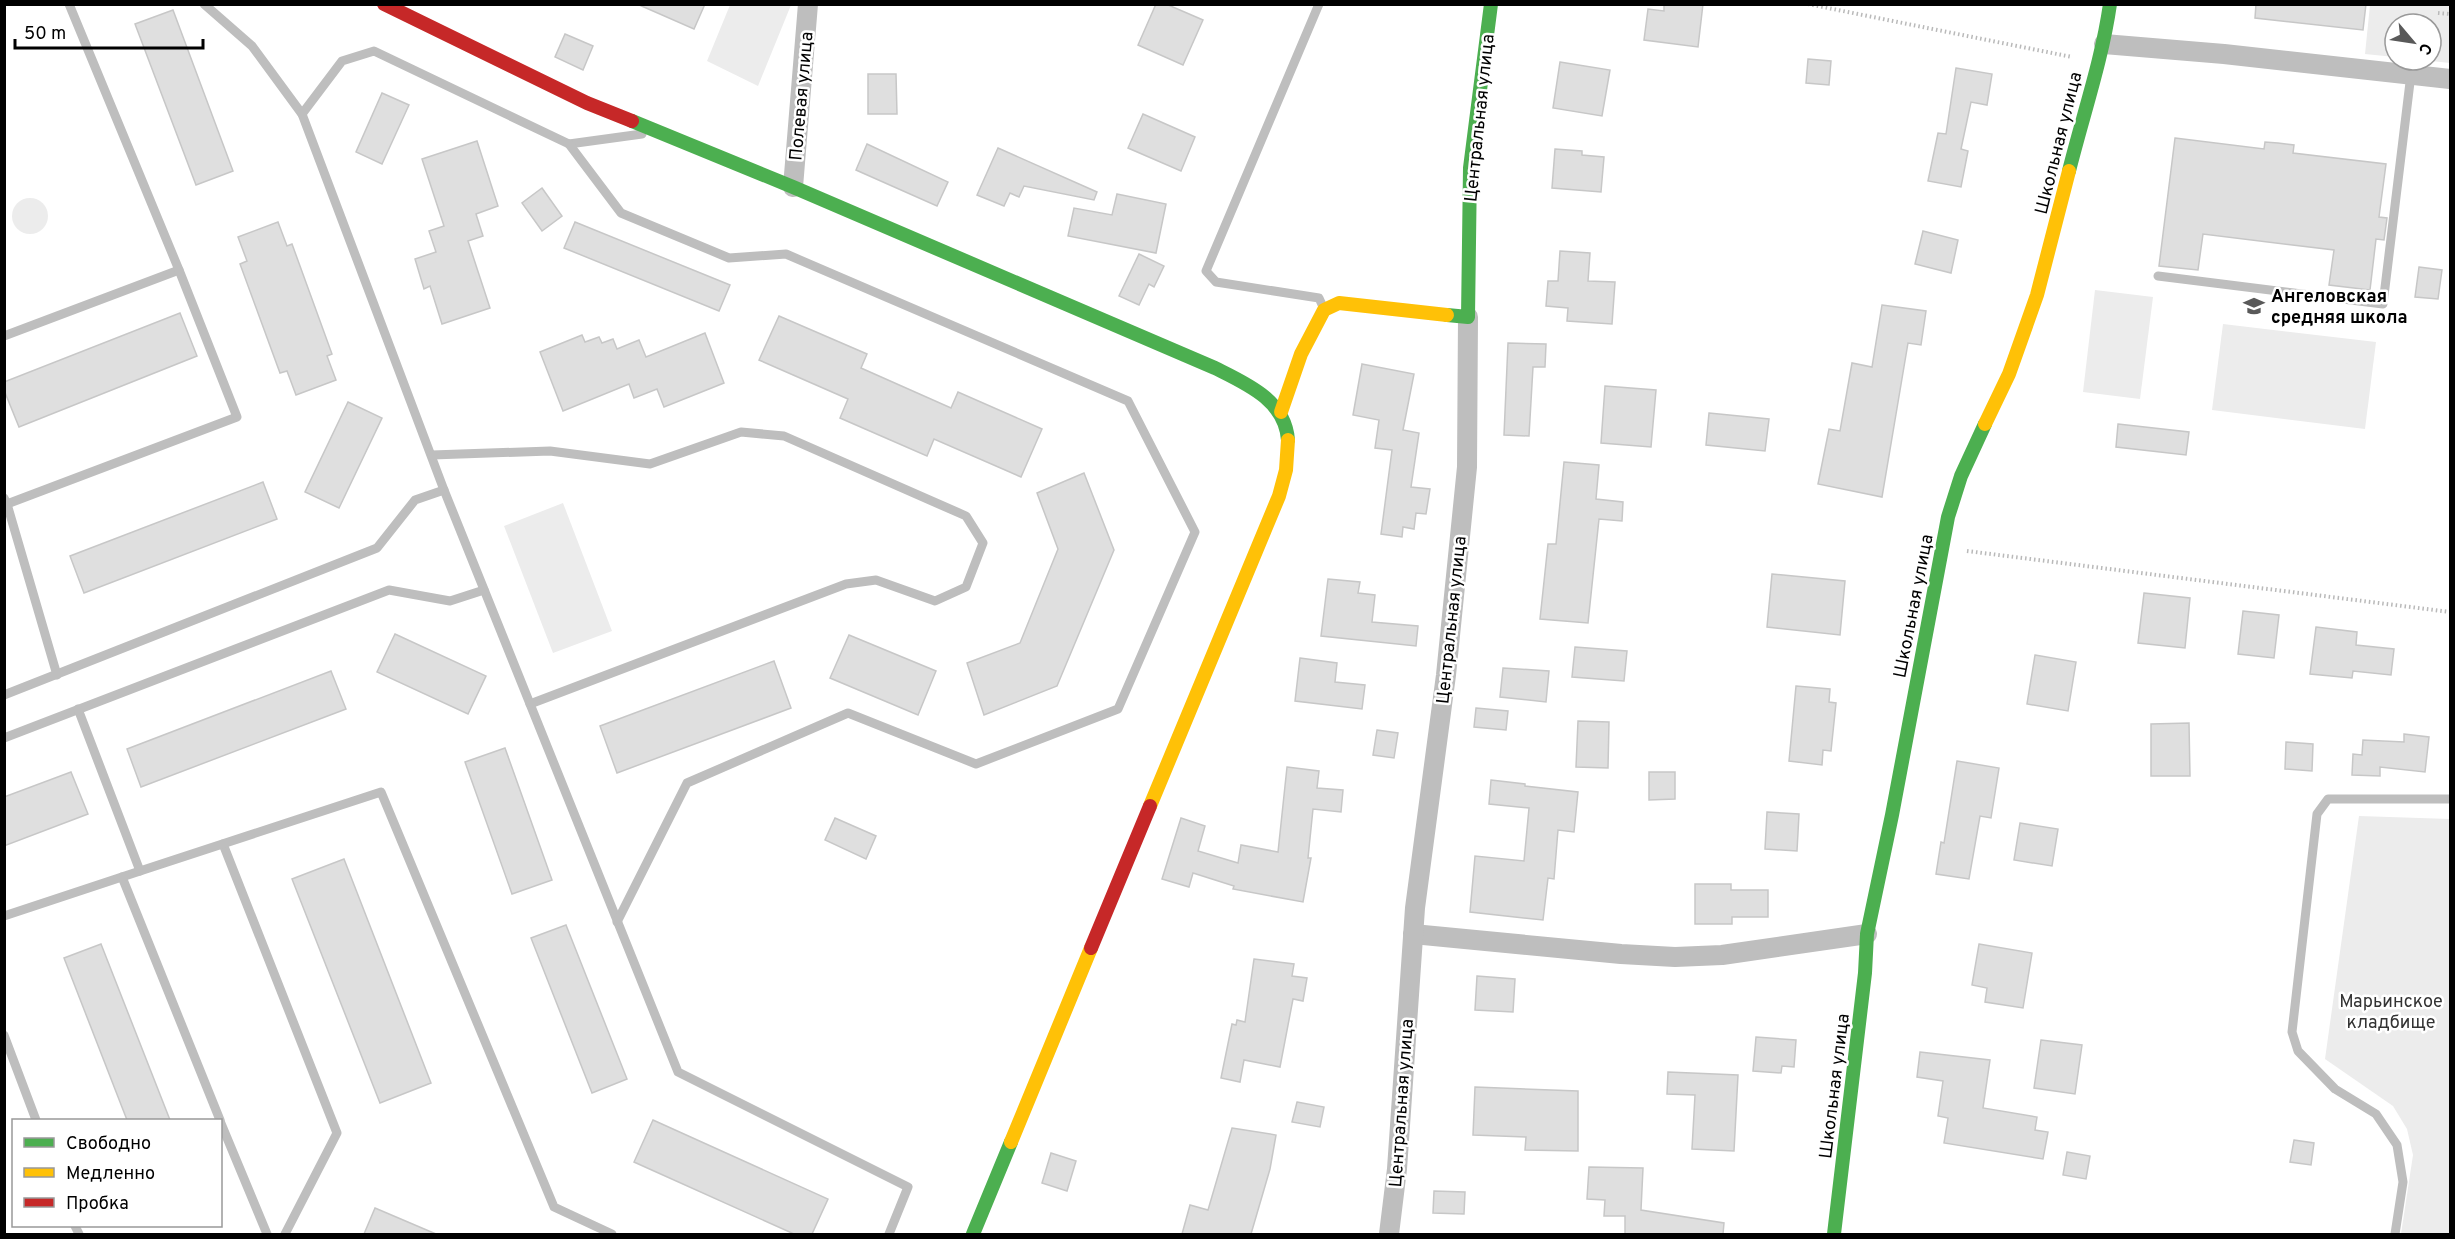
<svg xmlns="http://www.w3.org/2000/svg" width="2455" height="1239" font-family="Overpass,sans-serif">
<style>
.green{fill:#ececec}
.building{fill:#dfdfdf;stroke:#c7c7c7;stroke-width:1.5}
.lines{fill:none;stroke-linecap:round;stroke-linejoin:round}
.path{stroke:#b9b9b9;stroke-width:4;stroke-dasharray:1.5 3;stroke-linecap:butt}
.lane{stroke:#bebebe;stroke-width:9}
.street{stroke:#bebebe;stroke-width:20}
.fast{stroke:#4caf50;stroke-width:14}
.slow{stroke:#ffc107;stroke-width:14}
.jam{stroke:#c62828;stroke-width:14}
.labels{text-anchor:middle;stroke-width:5;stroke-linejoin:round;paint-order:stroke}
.street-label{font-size:18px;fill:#000;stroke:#fff}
.poi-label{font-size:18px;font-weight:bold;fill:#000;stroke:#fff;text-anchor:start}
.park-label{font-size:18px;fill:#333;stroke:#fff}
</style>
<rect width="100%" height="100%" fill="#fff"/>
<!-- green -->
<g class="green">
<path d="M730,5H791L758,86L707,61Z"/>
<path d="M2370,5H2450V63L2422,60H2431V24H2395V57L2365,54Z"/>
<circle cx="30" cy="216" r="18"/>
<path d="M2095,290L2153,297L2140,399L2083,392Z"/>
<path d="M2223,324L2376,342L2365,429L2212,410Z"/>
<path d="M563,503L612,631L553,653L504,526Z"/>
<path d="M2359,816L2450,819V1234H2401L2413,1155L2407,1129L2393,1106L2325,1059Z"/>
</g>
<!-- building -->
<g class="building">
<path d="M637,4H705L694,29Z"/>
<path d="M1156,4H1166L1203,20L1183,65L1138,45Z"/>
<path d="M1664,4H1703L1698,47L1644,40L1648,9L1664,11Z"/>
<path d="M2256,4H2366L2363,30L2255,18Z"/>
<path d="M173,10L233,171L196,185L135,24Z"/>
<path d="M565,34L593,46L583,70L555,57Z"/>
<path d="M1808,59L1831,61L1829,85L1806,83Z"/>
<path d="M1560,62L1610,70L1602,116L1553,108Z"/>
<path d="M1956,68L1992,74L1987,105L1971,102L1961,149L1968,151L1961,187L1928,181L1938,133L1946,134Z"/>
<path d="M868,74H896L897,114H868Z"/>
<path d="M382,93L409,105L382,164L356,152Z"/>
<path d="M1143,114L1195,137L1181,171L1128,148Z"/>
<path d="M2175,138L2264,149L2265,142L2278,143L2294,145L2293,153L2386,164L2379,217L2387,218L2384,240L2376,239L2370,290L2329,285L2334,250L2203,234L2198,270L2159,266Z"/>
<path d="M477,141L498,206L476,214L483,236L468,241L490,308L442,324L430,286L424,289L415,259L436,252L429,231L444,226L422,159Z"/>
<path d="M867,144L948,182L937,206L856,170Z"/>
<path d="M998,148L1097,192L1094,200L1024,186L1019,197L1010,193L1004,206L977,195Z"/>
<path d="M1555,149L1582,151V155L1604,157L1601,192L1552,188Z"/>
<path d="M542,188L562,216L542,231L522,203Z"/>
<path d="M1117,194L1166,204L1156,253L1068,236L1074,208L1112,215Z"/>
<path d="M278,222L287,246L292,244L332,354L327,356L336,380L296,395L287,371L280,373L240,264L247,261L238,237Z"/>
<path d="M575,222L730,285L719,311L564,248Z"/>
<path d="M1923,231L1958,240L1951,273L1915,264Z"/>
<path d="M1560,251L1590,253L1588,281L1615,282L1612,324L1567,321L1568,308L1546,306L1548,281H1558Z"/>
<path d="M1139,254L1164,266L1154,287L1149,284L1139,305L1119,296Z"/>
<path d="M2419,267L2442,270L2438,299L2415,297Z"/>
<path d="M1882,305L1926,311L1921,345L1908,343L1882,497L1818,484L1829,429L1840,431L1852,363L1872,367Z"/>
<path d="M180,313L197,356L19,427L4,390V382Z"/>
<path d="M779,316L867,354L861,368L951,408L958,392L1042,429L1021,477L934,439L927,456L840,418L848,399L759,360Z"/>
<path d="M705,333L724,383L664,407L657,389L634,398L629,384L563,411L540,352L582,335L585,342L599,337L602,343L613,339L617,349L639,340L646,357Z"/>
<path d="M1508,343L1546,344L1545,367H1533L1529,436L1504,435Z"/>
<path d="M1362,364L1414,374L1403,430L1419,433L1411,487L1430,489L1426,514L1416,513L1414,529L1403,527L1402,537L1381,534L1392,450L1375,448L1379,420L1353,415Z"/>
<path d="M1605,386L1656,390L1651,447L1601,443Z"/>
<path d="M348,402L382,418L339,508L305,492Z"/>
<path d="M1709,413L1769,419L1765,451L1706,445Z"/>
<path d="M2118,424L2189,432L2186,455L2116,447Z"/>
<path d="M1564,462L1599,465L1596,499L1623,502L1622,521L1599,519L1588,623L1540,619L1548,544H1556Z"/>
<path d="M1084,473L1114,550L1057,686L984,715L967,663L1020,643L1058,549L1037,493Z"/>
<path d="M263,482L277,519L84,593L70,556Z"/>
<path d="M1772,574L1845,581L1840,635L1767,627Z"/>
<path d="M1328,579L1360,582L1358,593L1375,595L1372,622L1418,626L1416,646L1321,636Z"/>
<path d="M2144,593L2190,598L2185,648L2138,643Z"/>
<path d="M2243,611L2279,615L2274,658L2238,654Z"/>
<path d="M2316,627L2357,632L2356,645L2394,649L2391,675L2353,671L2352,678L2310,674Z"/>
<path d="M395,634L486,676L468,714L377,672Z"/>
<path d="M849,635L936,671L918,715L830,678Z"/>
<path d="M1575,647L1627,651L1624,681L1572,677Z"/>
<path d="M2035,655L2076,662L2068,711L2027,704Z"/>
<path d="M1300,658L1337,663L1335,682L1365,685L1362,709L1295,701Z"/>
<path d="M774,661L791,708L617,773L600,726Z"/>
<path d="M1503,668L1549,671L1546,702L1500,697Z"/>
<path d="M331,671L346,709L141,787L127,749Z"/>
<path d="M1796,686L1830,689L1829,702L1836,703L1831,751L1823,750L1822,765L1789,761Z"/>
<path d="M1476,708L1508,711L1506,730L1474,727Z"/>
<path d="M1578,721L1609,722L1608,768L1576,767Z"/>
<path d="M2189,723L2190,776H2151V724Z"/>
<path d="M1377,730L1398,733L1394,758L1373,755Z"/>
<path d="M2404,734L2429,737L2425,772L2380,767V776L2352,775L2353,754L2362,755L2363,740L2404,742Z"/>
<path d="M2286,742L2313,744L2312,771L2285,769Z"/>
<path d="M505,748L552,880L512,894L465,762Z"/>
<path d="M1957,761L1999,768L1991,818L1980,816L1969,879L1936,874L1941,842L1944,843Z"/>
<path d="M1287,767L1319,771L1317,788L1343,790L1341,812L1313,809L1308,858H1311L1303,902L1233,889L1234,886L1193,873L1189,887L1162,879L1181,818L1205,826L1198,851L1238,863L1241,845L1278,852Z"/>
<path d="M71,772L88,814L4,846V797Z"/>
<path d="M1649,772H1675V799L1649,800Z"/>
<path d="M1491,780L1525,784V786L1578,792L1574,832L1558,830L1554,879L1548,878L1543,920L1470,912L1475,856L1524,861L1529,808L1489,804Z"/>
<path d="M1767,812L1799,814L1797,851L1765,849Z"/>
<path d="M835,818L876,836L866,859L825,840Z"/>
<path d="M2020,823L2058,829L2052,866L2014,860Z"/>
<path d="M344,859L431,1083L380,1103L292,879Z"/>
<path d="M1695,884H1731V890H1768V917H1732V924H1695Z"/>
<path d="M566,925L627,1079L592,1093L531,938Z"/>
<path d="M101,944L170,1120H127L64,958Z"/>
<path d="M1979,944L2032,953L2023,1008L1985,1002L1987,988L1972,985Z"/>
<path d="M1254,959L1294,964L1292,976L1307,978L1303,1001L1293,999L1280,1067L1244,1060L1240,1082L1221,1078L1232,1024L1236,1025L1237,1020L1245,1022Z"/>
<path d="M1477,976L1515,979L1513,1012L1475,1010Z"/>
<path d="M1756,1037L1796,1040L1794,1067L1782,1066L1781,1073L1753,1071Z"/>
<path d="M2041,1040L2082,1045L2075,1094L2034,1088Z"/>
<path d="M1920,1052L1990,1060L1983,1108L2037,1117L2035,1130L2048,1132L2043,1159L1944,1143L1948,1118L1938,1116L1943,1081L1917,1077Z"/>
<path d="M1668,1072L1738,1075L1734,1151L1692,1149L1695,1095L1667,1094Z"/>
<path d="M1475,1087L1578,1091V1151L1525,1150L1526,1137L1473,1135Z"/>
<path d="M1297,1102L1324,1107L1320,1127L1292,1122Z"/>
<path d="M653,1120L828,1199L812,1234H794L634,1162Z"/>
<path d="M1232,1128L1276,1135L1270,1169L1251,1234H1182L1190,1205L1208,1210Z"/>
<path d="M2294,1140L2314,1143L2311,1165L2290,1162Z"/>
<path d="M2067,1152L2090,1156L2086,1179L2063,1175Z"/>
<path d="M1051,1153L1076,1161L1067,1191L1042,1183Z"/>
<path d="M1589,1167L1643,1168L1641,1210L1724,1223L1723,1234H1625V1216H1604L1605,1200L1587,1199Z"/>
<path d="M1434,1191L1465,1192L1464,1214L1433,1213Z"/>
<path d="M375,1208L436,1234H364Z"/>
</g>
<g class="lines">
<!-- path -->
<g class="path">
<path d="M1808,4L2072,57"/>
<path d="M2438,13L2450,14"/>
<path d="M1967,551L2450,612"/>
</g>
<!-- lane -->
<g class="lane">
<path d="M204,4L252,46L302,114"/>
<path d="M1319,4L1206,271L1216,282L1319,298L1324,309"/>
<path d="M642,134L569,144L374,51L342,61L302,114L444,490L678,1072L908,1187L889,1234"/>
<path d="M569,144L621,213L729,258L786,254L1128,401L1195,532L1118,709L976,764L848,713L687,783L617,922"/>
<path d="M2158,276L2383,304L2411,74"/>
<path d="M4,336L179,270"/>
<path d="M432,455L550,451L650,464L741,432L784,436L966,516L983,543L966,587L935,601L876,580L846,584L530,704"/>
<path d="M4,498L7,504L237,417L179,270L69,4"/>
<path d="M4,505L7,504L57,675"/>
<path d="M4,695L377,548L415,500L444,490"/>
<path d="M4,738L389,590L450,601L484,590"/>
<path d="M223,844L337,1133L285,1234"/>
<path d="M140,871L381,792L554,1207L612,1234"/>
<path d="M122,877L220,1120"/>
<path d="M4,916L140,871L78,709"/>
<path d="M4,1035L36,1120"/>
<path d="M220,1121L267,1234"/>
<path d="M75,1226L79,1234"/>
<path d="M2395,1234L2403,1182L2397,1145L2376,1114L2335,1089L2298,1051L2292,1032L2317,814L2328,799H2450"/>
</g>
<!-- street -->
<g class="street">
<path d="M2104,44L2224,54L2450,79"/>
<path d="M793,187L808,4"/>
<path d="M1413,934L1621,954L1675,957L1722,955L1867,934"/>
<path d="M1389,1234L1397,1169L1415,908L1446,675L1467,467L1468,317"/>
</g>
<!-- fast -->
<g class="fast">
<path d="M632,121L793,187L1215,368C1247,384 1285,400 1288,440"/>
<path d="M2069,171C2083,115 2102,60 2110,4"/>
<path d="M1447,315L1468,317L1470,168L1491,4"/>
<path d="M973,1234L1011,1142"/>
<path d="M1834,1234L1865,973L1867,934L1892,815L1948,517L1961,476L1985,424"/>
</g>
<!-- slow -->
<g class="slow">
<path d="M1281,412L1301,354L1324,310L1339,303L1447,315"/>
<path d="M1985,424L2009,374L2037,295L2069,171"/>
<path d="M1150,806L1279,496L1286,470L1288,440"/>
<path d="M1011,1142L1091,948"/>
</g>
<!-- jam -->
<g class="jam">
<path d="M384,4L587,103L632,121"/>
<path d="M1091,948L1150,806"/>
</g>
</g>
<!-- icons -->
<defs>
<symbol id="school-bare" viewBox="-9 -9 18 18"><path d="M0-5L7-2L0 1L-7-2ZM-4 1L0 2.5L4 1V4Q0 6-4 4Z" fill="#595959" stroke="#fff" stroke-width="2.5" paint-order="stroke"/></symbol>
</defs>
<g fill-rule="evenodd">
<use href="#school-bare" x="2239" y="291" width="30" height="30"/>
</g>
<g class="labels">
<!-- street labels -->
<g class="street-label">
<text transform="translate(801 96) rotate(-85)" y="6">Полевая улица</text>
<text transform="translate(1479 118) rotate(-84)" y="6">Центральная улица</text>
<text transform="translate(2058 143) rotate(-76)" y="6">Школьная улица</text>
<text transform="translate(1913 606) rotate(-79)" y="6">Школьная улица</text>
<text transform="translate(1451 620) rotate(-84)" y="6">Центральная улица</text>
<text transform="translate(1834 1086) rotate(-83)" y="6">Школьная улица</text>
<text transform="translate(1401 1103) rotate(-86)" y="6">Центральная улица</text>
</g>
<!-- poi labels -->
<g class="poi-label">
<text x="2271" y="302">Ангеловская<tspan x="2271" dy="21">средняя школа</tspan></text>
</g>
<!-- park labels -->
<g class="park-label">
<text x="2391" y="1007">Марьинское<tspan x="2391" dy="21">кладбище</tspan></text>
</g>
</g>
<!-- border -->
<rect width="2455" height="1239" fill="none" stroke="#000000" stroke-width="12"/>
<!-- legend -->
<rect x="12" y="1119" width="210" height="108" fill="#ffffff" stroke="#999999" stroke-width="1.5"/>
<rect x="24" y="1138" width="30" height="9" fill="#4caf50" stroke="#999999" stroke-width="1.5"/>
<text x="66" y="1149" font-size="18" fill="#000000">Свободно</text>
<rect x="24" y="1168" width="30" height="9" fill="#ffc107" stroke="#999999" stroke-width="1.5"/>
<text x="66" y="1179" font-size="18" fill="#000000">Медленно</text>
<rect x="24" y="1198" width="30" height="9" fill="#c62828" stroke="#999999" stroke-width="1.5"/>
<text x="66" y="1209" font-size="18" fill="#000000">Пробка</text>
<!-- north arrow -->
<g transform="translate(2413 42) rotate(119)"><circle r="28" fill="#ffffff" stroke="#999999" stroke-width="1.5"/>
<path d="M0-4.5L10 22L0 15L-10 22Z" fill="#595959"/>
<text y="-9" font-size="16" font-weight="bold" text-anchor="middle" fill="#000000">С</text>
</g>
<!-- scale -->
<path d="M15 39v9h188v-9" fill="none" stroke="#000000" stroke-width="3"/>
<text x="24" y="39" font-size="18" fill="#000000" stroke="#ffffff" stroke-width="4.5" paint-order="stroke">50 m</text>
</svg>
